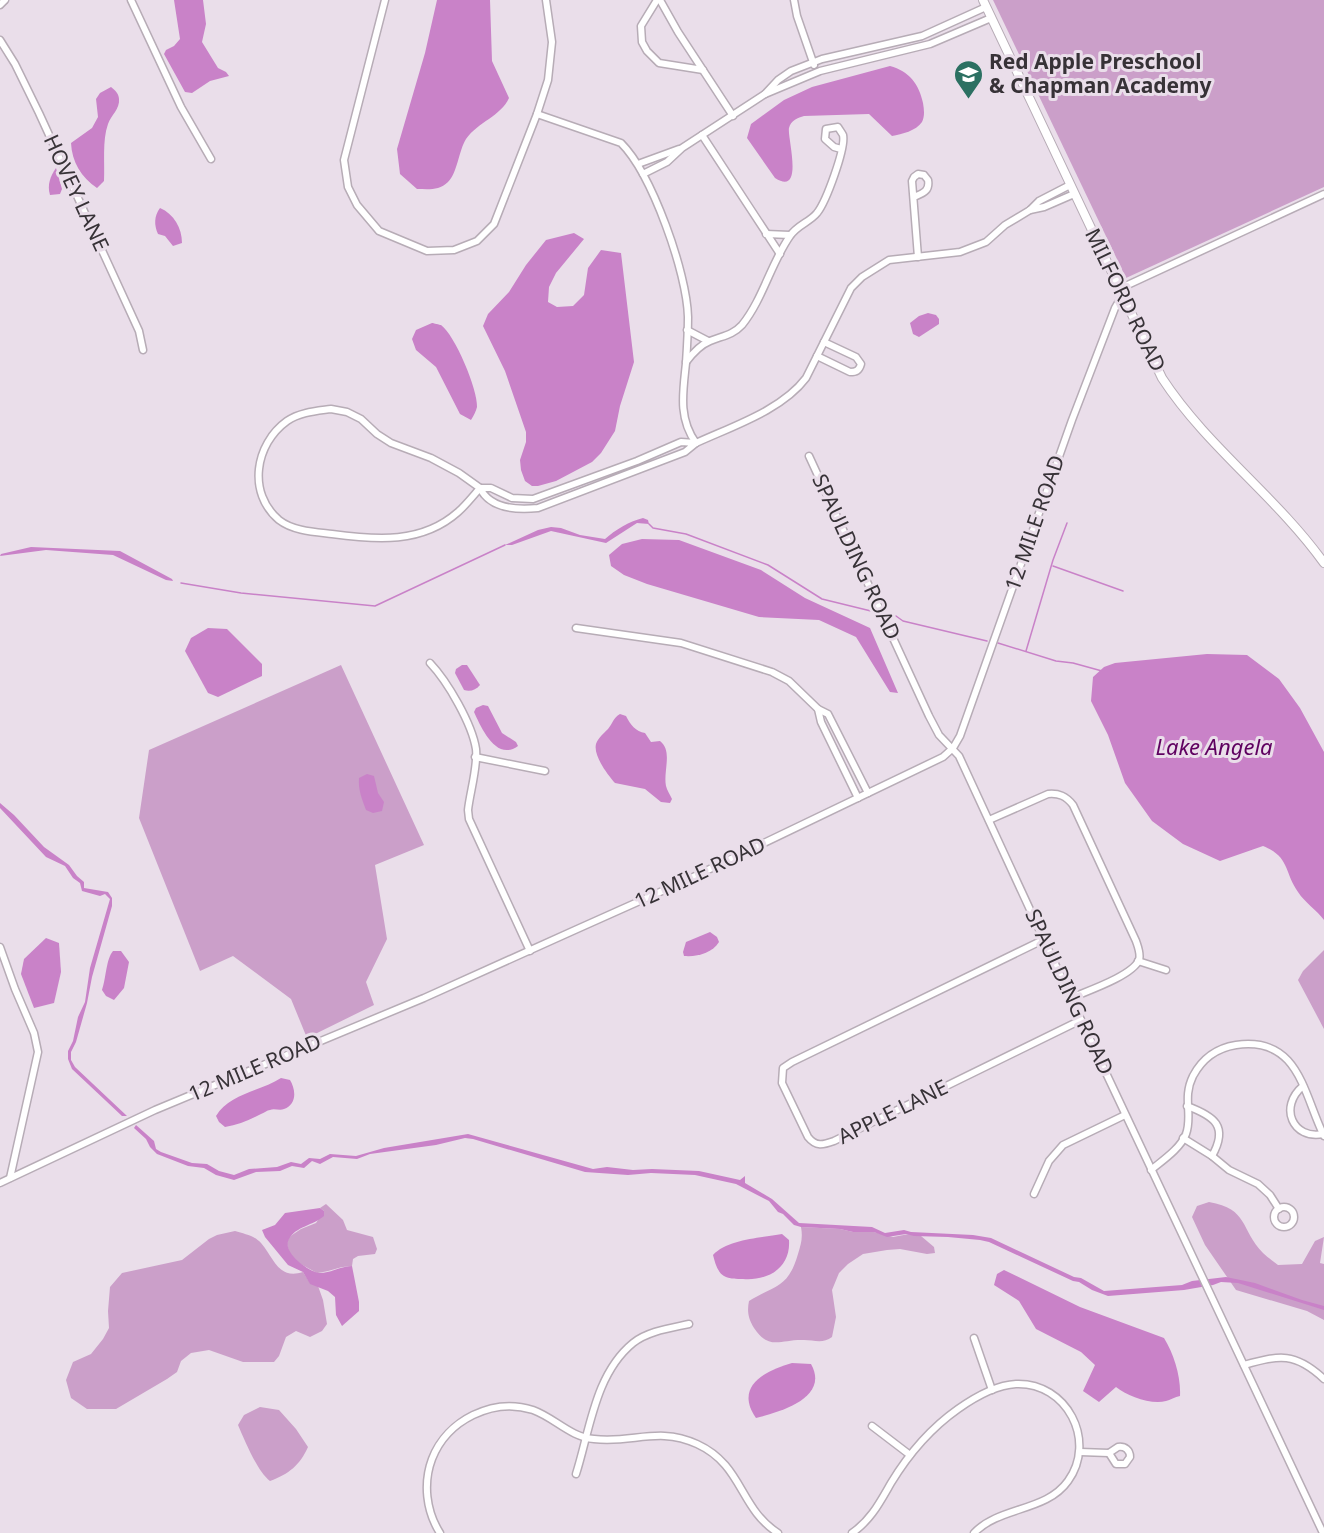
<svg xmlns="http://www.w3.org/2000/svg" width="1324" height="1533" font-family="'Noto Sans',sans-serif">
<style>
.green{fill:#cb9fc9}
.water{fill:#c982c8}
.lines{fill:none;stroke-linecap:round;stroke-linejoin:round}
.stream{stroke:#c982c8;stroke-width:1.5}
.minor-casing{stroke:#b7acb6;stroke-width:9}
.tertiary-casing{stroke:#b7acb6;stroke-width:10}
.minor{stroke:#fff;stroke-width:6}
.tertiary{stroke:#fff;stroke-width:8}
.labels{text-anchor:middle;stroke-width:6;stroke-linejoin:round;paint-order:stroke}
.poi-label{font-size:21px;font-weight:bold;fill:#373237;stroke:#eadeea;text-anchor:start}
.street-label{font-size:21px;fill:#373237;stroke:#eadeea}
.water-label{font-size:22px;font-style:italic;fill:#5f0160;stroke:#eadeea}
</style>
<rect width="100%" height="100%" fill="#eadeea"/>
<!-- green -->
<g class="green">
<path d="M993,0H1324V187L1126,278Z"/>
<path d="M341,665L424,845L375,865L387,939L366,982L374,1005L307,1038L291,999L233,956L200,971L139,818L149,750Z"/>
<path d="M1324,950V1029L1298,980L1303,971Z"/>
<path d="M1209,1202C1249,1209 1240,1229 1263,1253C1267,1257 1273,1261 1278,1265L1302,1264L1315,1241L1324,1237L1320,1263L1324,1264V1320L1307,1311L1236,1290L1205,1245L1192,1217L1197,1206Z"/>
<path d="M326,1204L343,1220L347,1230L373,1237L377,1249L375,1254L358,1256L353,1259L352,1266C340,1266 329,1272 317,1273L297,1262L289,1252L287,1244L289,1237L301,1229L316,1223L324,1211L320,1208Z"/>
<path d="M801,1227L840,1229L853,1232H874L893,1237L909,1234L921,1236L934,1247L935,1253L927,1254L900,1249L887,1250L863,1254L848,1264L839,1273L832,1290L836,1317L832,1337C823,1344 814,1340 804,1340C781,1339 769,1351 754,1328C748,1318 747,1311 749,1301C777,1284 788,1288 798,1254C801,1244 803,1238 801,1227Z"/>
<path d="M235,1231C244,1234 254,1235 261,1243C274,1258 278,1280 303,1272L310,1283L318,1286L323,1300L327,1324L322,1331L310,1337L296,1331L286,1337L279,1356L274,1362H243L209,1350L191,1353L181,1361L177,1372L167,1379L116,1409H87L71,1398L66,1380L73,1362L91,1354L103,1339L109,1328L108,1311L110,1287L122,1273L182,1260L209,1239L217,1235Z"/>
<path d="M260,1407L279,1410L296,1429L308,1447C300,1465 289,1474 270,1481C257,1471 245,1441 238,1425L244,1415Z"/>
</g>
<!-- water -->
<g class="water">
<path d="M174,0H203L206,24L202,42L218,68L226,72L229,76L210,81L192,93L185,92L164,54L166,50L174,46L180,39Z"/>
<path d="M437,0H490L492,61L509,98C501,116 478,122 466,139C459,150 457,174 448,182C439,191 428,189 417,189L400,174L397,149L425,53Z"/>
<path d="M890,66C909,71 919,84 923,103C924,109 925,116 922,122C916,131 902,134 892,136L869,114L804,116C798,118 791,120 789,128C787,137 805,197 775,178L747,138L751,124L784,100L812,87Z"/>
<path d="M111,87C115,90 119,94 119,99C120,109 111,115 108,124C102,141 105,163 104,181L97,188C81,177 72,162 71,143L92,128L98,117L96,99L100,93Z"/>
<path d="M56,168L62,189L60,194L50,195C47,185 50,177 56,168Z"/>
<path d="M160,208C174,214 182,228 182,243L173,246L165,236L158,234C154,225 154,216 160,208Z"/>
<path d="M574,233L584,239L556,273L549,287L548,302L557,307L573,306L584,295L588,268L601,250L621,253L634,362L620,406L615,431L601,453L592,462L556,481L538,486H532L525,481L521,470L520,460L526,442V432L505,371L483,326L488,314L509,292L526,265L546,240Z"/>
<path d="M928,313L936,315L939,319V324L919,337L913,334L910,323L919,316Z"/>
<path d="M432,323C433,323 440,325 441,325C455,335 478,390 477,407C476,411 474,415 471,420L460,414L436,367L416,350L412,339L416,330Z"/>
<path d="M643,518L648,520L649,524L637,523L606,543L551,531L512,545H505L538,530L551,527L561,528L580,535L605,539C615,530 630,521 643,518Z"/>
<path d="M642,539L679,540L761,570L805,598L870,628L898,693L890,692L856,637L819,620L759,617L647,584L624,575L611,566L609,555L622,544Z"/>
<path d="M31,547L120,551L172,579L173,581L166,580L113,555L46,550L0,556L1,554Z"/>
<path d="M208,628L227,629L262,664V676L218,697L208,693L185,651L191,638Z"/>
<path d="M1207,654L1247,655L1279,679L1300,708L1324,752V920C1317,910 1305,903 1298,892C1284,872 1290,857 1263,846L1220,861L1183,844L1152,821L1125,783L1108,735L1091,701L1093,677L1104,667L1115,663Z"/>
<path d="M462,665H467L480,685C476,690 470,692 464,690L455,673L456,669Z"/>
<path d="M483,705L488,706L502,733L516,742L518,746C496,762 481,727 474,712L476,708Z"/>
<path d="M620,714L626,716C630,724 636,732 645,733L651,742L660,741C673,751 663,771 666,786C667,790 670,795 672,799L670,803L661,802L645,789L615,783C608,775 593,756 596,744C598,738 604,733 608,729C613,723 613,718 620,714Z"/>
<path d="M367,774L374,776L378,793L384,802L382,811L373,813L366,810C362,799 358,790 359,778Z"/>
<path d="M0,803L14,815L44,847L69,865L77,876L84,882V888L108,892L112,898V906L92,977L87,1003L76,1042L71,1052V1060L75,1067L127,1116H122L72,1069L68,1059V1051L73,1041L78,1017L85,1002L90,968L110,899L105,894L100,896L82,891L80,883L73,878L65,866L46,857L0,808Z"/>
<path d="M710,932L717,937L719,942C712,953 698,957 684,956L683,952L686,942Z"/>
<path d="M46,938L59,943L61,972L54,1003L34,1008L21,974L24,959Z"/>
<path d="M113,951H121L129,962L124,988L114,1000L106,996L102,990C106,979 106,959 113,951Z"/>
<path d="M281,1078L290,1080C296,1090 297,1104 284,1109C280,1111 274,1108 270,1110C267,1110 264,1113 261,1114C249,1120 238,1125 225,1127L219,1122L216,1116C229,1094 261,1091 281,1078Z"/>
<path d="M136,1125L154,1141L156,1149L161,1152L192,1163L207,1164L219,1171L234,1175L249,1169L277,1167L291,1162L301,1164L309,1158L320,1159L330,1154L356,1156L384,1148L468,1134L593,1169L607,1167L633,1170L652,1169L699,1171L740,1180L745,1176V1183L772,1199L799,1223L872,1227L885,1233L904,1230L911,1232L973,1235L991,1238L1074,1277L1081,1278L1104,1291L1182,1285L1192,1281L1226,1277L1255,1283L1302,1300L1324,1306V1310L1238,1283L1221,1282L1213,1285L1184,1290L1108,1296L1092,1290L1079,1282L1073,1281L989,1242L980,1240L948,1237L914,1236L906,1234L887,1237L874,1232H853L840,1229L801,1227L794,1225L783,1214L778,1212L769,1201L736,1184L695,1175L651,1173L628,1175L585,1172L473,1139L465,1138L436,1145L370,1154L357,1159L333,1157L320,1164L312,1161L304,1168L292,1166L280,1171L256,1172L234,1180L216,1175L204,1168L188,1166L157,1154L150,1147L146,1139L134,1128Z"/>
<path d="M320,1208L324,1211V1216C314,1225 295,1227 289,1239C281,1253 311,1273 320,1273C331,1273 341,1266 352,1266L359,1302V1311L342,1326L336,1315L335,1297L328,1291L310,1284L303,1272L288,1265L265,1237L262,1230L275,1225L285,1213Z"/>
<path d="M782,1234L789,1240C791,1268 768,1281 743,1279C737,1279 729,1279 724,1276C717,1272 715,1262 713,1255C728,1239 761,1238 782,1234Z"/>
<path d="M1004,1270L1080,1307L1164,1338C1174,1354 1181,1377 1180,1396C1175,1397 1170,1400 1166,1401C1151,1405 1127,1396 1116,1387L1099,1402L1083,1391L1095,1365L1081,1352L1036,1329L1019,1301L994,1285L997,1274Z"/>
<path d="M792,1363L811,1364C830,1398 780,1412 756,1418C734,1386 765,1371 792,1363Z"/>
</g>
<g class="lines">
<!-- stream -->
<g class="stream">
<path d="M649,524L653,528L686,534L768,565L822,599L875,612"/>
<path d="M1053,566L1123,591"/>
<path d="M181,583L241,593L375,606L505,545"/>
<path d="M896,616L903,621L987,641"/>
<path d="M998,643L1056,661L1073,663L1102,671"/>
<path d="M1026,651L1053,560L1067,523"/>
</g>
<defs>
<g id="minor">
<path d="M131,0L181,107L211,159"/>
<path d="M385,0L344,160L348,187L357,205L379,231L427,251L454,250L477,241L494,224L537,114L548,80L552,42L546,0"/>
<path d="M657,0L641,26L642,42L647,51L659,63L703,70"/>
<path d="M660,0L678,32L733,116"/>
<path d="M794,0L797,16L814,65"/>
<path d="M0,5L5,0"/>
<path d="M0,40L15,64L39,113L139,331L143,350"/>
<path d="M765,94L820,71L930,44L991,18"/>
<path d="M537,114L621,143C652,174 687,273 688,317C688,333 687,348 686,363C683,392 678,418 696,443"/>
<path d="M702,135L780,254"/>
<path d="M638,164L679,149"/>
<path d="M643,174L667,162L682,148L765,94L778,80L791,71L822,59L922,36L986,7"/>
<path d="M914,197C923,193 930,191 928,180L924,175L918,174L914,177L912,181L918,257"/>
<path d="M1030,210L1044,207L1074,194"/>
<path d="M766,234L790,235"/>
<path d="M1119,289L1324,194"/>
<path d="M687,330L708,341"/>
<path d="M817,356L850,372C856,372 859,371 861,364L856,357L824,342"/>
<path d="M686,362C692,354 700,345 710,341C722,336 733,335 742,325C763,299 771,263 790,236C797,225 810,222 817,213C826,202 846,148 843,135C842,133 839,129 838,127L826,129L825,139L834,147L841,149"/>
<path d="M331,409L347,412L361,419L377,434L391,443L431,458L459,473L480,488C473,496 466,505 458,512C422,544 376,540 332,534C315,532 293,531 279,520C247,493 255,444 287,421C300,412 317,411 331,409Z"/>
<path d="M696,443L681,442L637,461L533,499L512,498L491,488H480C490,509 518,510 538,508L685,452L696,443C733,426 782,410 806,378L851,288L862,277L889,260L960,252L986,242L1005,225L1030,210L1039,201L1070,185"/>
<path d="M809,456L929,716L939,735L959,756L1081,1020L1323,1533"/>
<path d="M576,628L681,643L772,672L789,681L818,709L828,714L868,793"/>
<path d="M430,663C448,682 472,724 476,749C478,766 470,792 468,810L469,819L530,951"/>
<path d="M818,709L821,722L858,798"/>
<path d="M475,757L545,771"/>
<path d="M989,820L1048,794C1059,793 1066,796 1073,805L1136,941C1138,947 1141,954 1139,960C1132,976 1087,991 1071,998"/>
<path d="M1045,939L792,1062L783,1068L782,1083L808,1137C816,1147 823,1145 834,1141L1081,1020"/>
<path d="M0,947L15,989L34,1033L38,1052L10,1178"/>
<path d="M1138,961L1166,970"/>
<path d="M1303,1086C1278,1107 1293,1140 1323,1134"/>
<path d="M1187,1106C1214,1116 1229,1126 1212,1156"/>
<path d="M1183,1138L1212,1156L1229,1170L1258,1184L1270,1195L1279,1209"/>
<path d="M1151,1170C1163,1160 1180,1149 1186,1134C1193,1115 1182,1098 1193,1076C1202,1059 1217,1048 1236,1045C1299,1036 1303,1093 1324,1136"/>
<path d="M0,1183L155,1110L424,998L575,930L689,879L943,757L953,748L960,736L1072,420L1115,308L1122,296"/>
<path d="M1034,1194L1049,1161L1063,1145L1125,1115"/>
<circle cx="1284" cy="1217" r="10"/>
<path d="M974,1338L992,1390"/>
<path d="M1244,1365C1280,1355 1295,1352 1324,1379"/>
<path d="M872,1426L910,1455"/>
<path d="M1118,1447C1125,1446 1130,1450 1130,1457L1125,1464H1116L1109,1453Z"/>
<path d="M1080,1452L1109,1453"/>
<path d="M576,1474C590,1430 595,1374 633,1343C648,1331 671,1328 689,1324"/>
<path d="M440,1533C426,1511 423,1483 432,1459C447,1420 493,1397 533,1410C555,1418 570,1437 594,1439C632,1444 658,1426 697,1444C743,1465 739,1508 778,1533"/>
<path d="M852,1533C871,1520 880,1502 891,1483C908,1455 931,1428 958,1409C975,1397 996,1385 1016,1384C1067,1382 1097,1441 1068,1481C1046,1512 1000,1506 974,1533"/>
</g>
<path id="tertiary" d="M983,0L1162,378C1207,447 1276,496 1324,563"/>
</defs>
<!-- minor casing -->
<use href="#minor" class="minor-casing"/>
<!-- tertiary casing -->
<use href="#tertiary" class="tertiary-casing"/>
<!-- minor -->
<use href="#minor" class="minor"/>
<!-- tertiary -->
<use href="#tertiary" class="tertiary"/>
</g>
<!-- icons -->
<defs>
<symbol id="school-pin" viewBox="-11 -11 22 30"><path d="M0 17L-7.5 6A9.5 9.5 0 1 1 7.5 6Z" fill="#2c7062" stroke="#eadeea"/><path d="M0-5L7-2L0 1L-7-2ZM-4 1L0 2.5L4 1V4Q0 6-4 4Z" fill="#fff"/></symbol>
</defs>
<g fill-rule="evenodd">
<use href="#school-pin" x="952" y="58" width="33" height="45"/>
</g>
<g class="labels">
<!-- poi labels -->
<g class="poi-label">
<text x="989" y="69">Red Apple Preschool<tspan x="989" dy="24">&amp; Chapman Academy</tspan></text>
</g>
<!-- street labels -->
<g class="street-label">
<text transform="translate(76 193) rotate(65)" y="7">HOVEY LANE</text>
<text transform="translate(1125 300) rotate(64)" y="7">MILFORD ROAD</text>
<text transform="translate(1035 523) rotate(-71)" y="7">12 MILE ROAD</text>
<text transform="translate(856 557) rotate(65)" y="7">SPAULDING ROAD</text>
<text transform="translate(700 873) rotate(-25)" y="7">12 MILE ROAD</text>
<text transform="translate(1069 992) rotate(65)" y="7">SPAULDING ROAD</text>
<text transform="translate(255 1068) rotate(-23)" y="7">12 MILE ROAD</text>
<text transform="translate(893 1112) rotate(-26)" y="7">APPLE LANE</text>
</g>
<!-- water labels -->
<g class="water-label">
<text x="1214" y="755">Lake Angela</text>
</g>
</g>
</svg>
